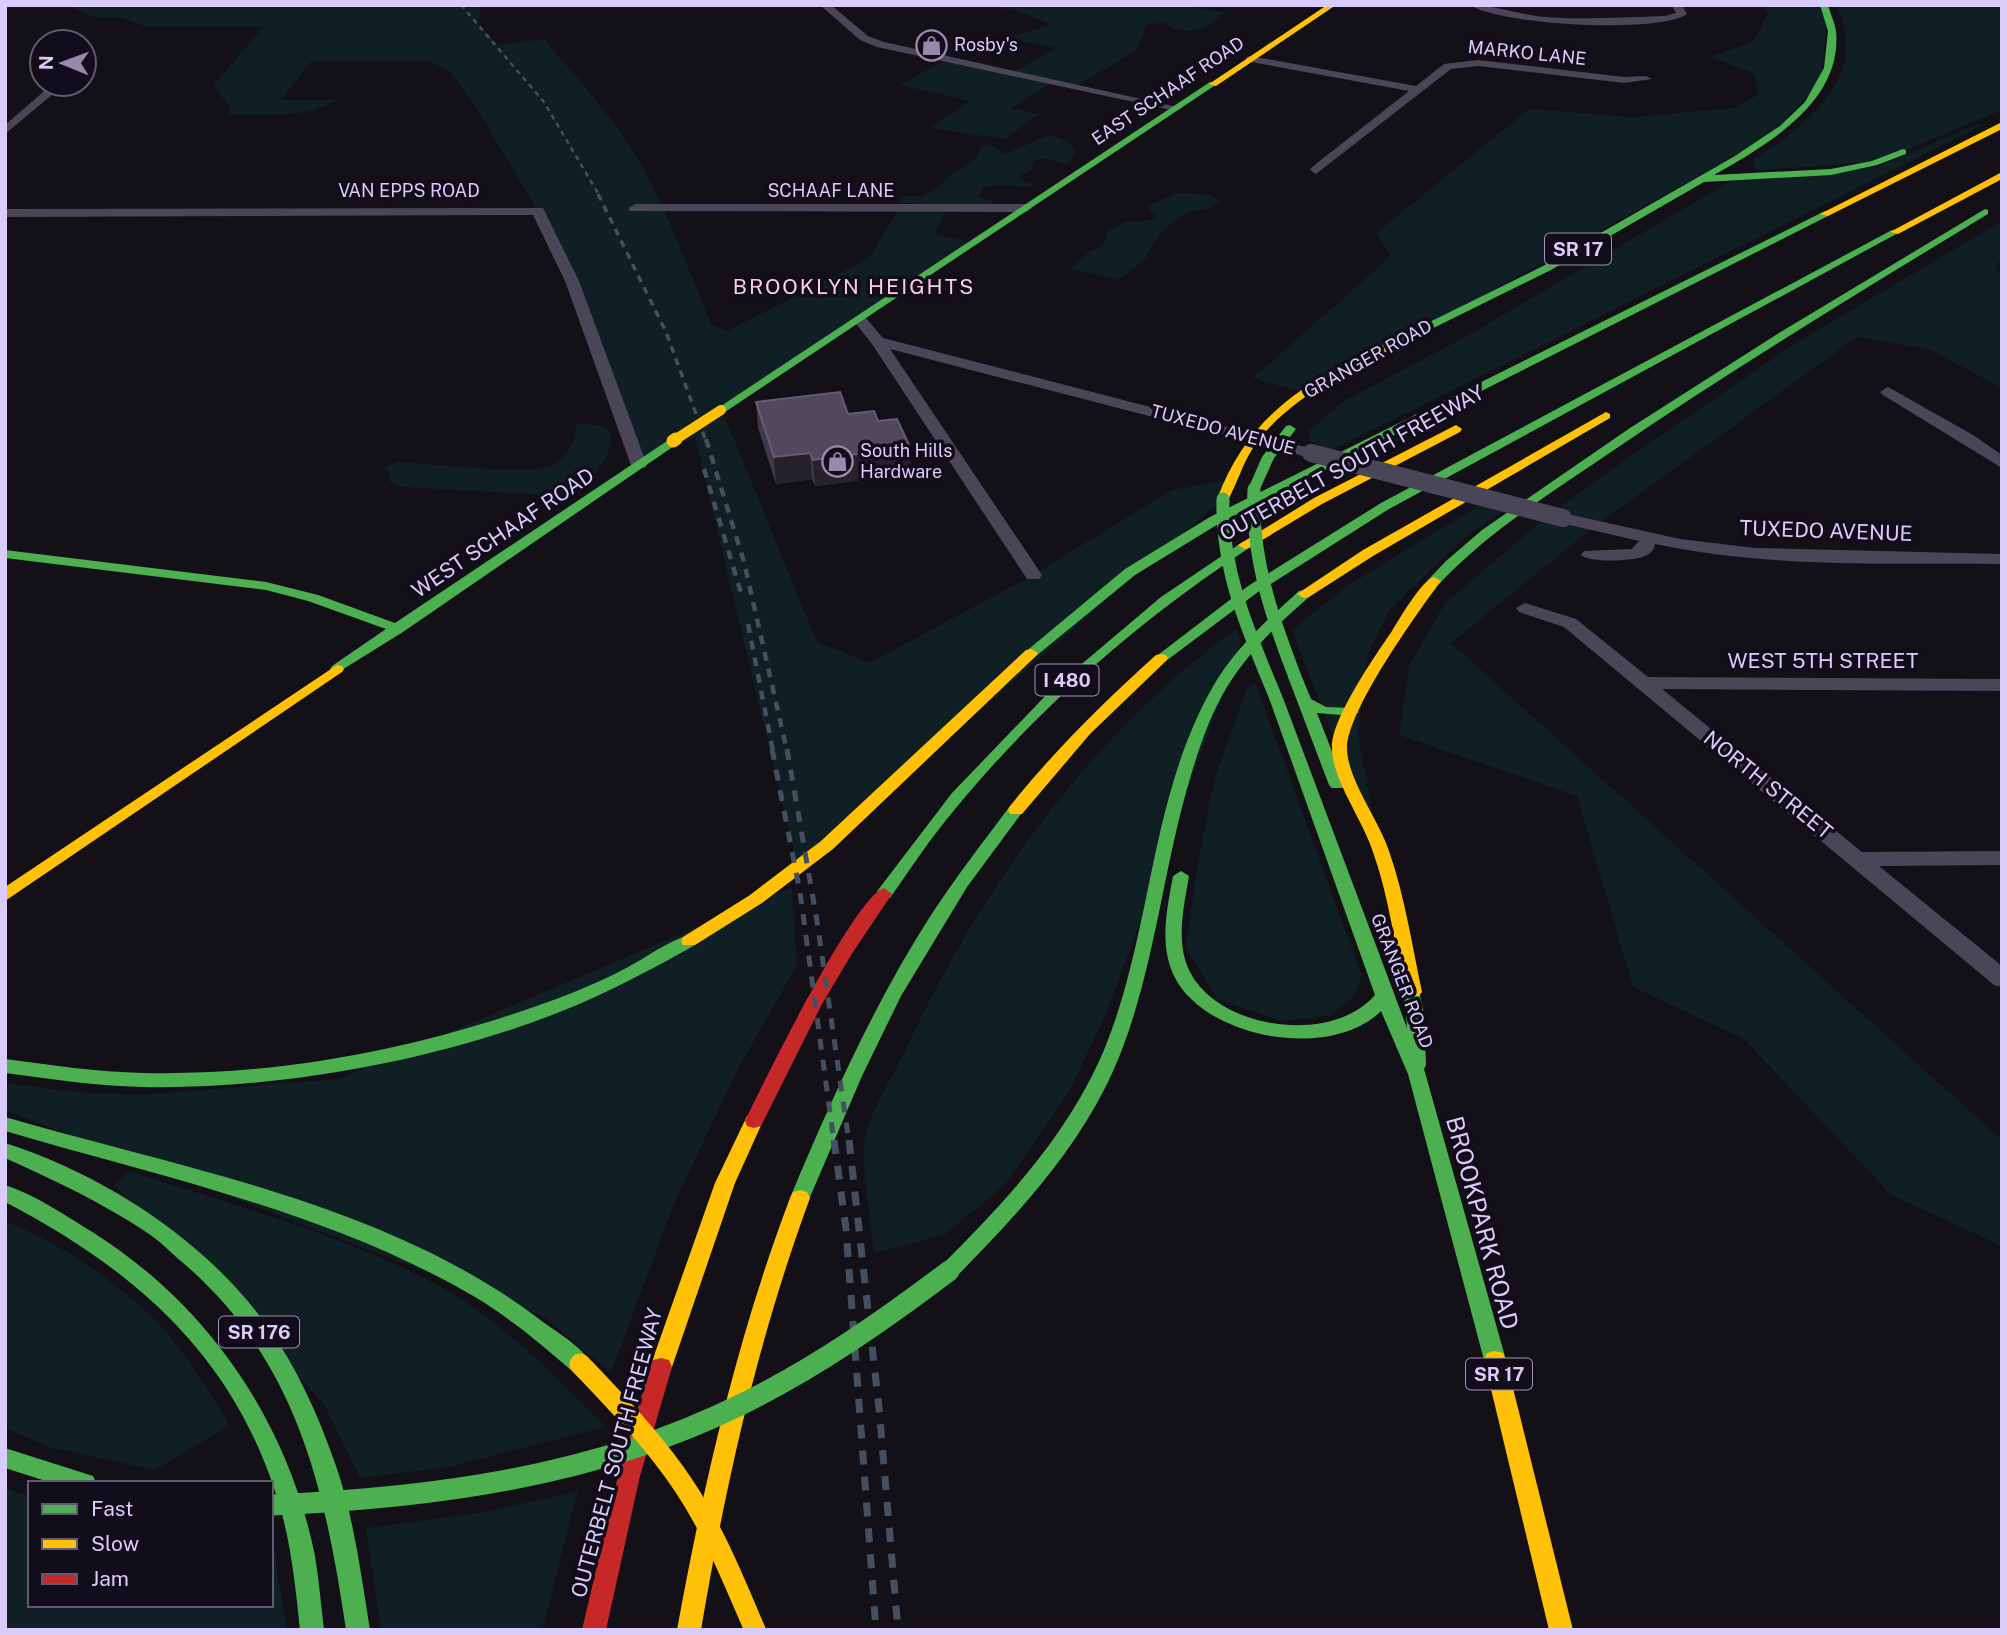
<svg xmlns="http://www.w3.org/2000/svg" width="2007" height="1635" font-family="'Public Sans',sans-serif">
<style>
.green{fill:#101f23}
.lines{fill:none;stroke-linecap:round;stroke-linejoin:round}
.street{fill:#4a4658;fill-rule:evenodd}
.fast{fill:#4caf50;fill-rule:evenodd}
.slow{fill:#ffc107;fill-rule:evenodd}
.jam{fill:#c62828;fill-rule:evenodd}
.rail-far4{stroke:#445061;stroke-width:2.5;stroke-dasharray:5 4.5;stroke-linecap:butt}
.rail-far3{stroke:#445061;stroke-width:3.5;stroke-dasharray:7 6;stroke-linecap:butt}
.rail-far2{stroke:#445061;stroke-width:4.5;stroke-dasharray:9 8;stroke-linecap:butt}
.rail-far1{stroke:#445061;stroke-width:5;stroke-dasharray:11 10;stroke-linecap:butt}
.rail{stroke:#445061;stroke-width:7;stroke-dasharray:14 12;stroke-linecap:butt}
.street-bridge{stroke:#4a4658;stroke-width:18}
.fast-bridge-far1{stroke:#4caf50;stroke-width:13}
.fast-bridge{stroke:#4caf50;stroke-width:21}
.slow-bridge-far2{stroke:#ffc107;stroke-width:10}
.slow-bridge-far1{stroke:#ffc107;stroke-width:13}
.slow-bridge{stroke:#ffc107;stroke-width:21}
.wall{fill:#3e3947}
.shaded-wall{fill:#26222c}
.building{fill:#4f495b;stroke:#645d74;stroke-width:2}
.labels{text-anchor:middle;stroke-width:7;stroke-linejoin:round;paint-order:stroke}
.far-poi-label{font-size:18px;fill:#daccfa;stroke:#120d1b;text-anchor:start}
.far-street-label{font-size:18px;fill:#daccfa;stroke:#120d1b}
.shield{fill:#120d1b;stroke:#9e93b7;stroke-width:2}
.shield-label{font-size:19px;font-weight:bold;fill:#daccfa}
.far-quarter-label{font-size:21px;letter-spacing:2px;fill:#facee1;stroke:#120d1b}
.street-label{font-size:21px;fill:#daccfa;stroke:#120d1b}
.near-street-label{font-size:24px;fill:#daccfa;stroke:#120d1b}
</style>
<rect width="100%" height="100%" fill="#131018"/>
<!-- green -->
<g class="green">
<path d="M65,5H480L479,24L498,45L544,39C573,73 603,106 628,143C661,192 688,270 712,325L727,331L868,259L900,208H947L935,234L974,243L722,410L817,642L870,663L1033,575L1172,490L1228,480L1223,499L798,868L695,437L639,465L538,211L474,104L450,72L430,61L311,62L281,100H337C304,119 264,115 227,115L231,109L213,85L264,27H147L119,17H94Z"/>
<path d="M976,5H1179L1225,12C1207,30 1186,38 1165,23L1147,24L1137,50L1076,86L1053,82L1012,108L1040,114L1004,139L929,128L970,101L900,85L947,59L1012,73L1056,48L1008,38L1052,24L1014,10Z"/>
<path d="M1760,5H1824L1827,13L1822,81L1769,137L1307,394L1253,378L1391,256L1376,233L1529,109L1632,117L1735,108L1759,94L1753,73L1710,57L1754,41L1768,13Z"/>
<path d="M1836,5H2002V110L1878,162L1759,170L1753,166L1754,159C1807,125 1871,77 1836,5Z"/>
<path d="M1975,125H1983L1330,451L1310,441L1308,432L1344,401L1467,336L1736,178L1878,167Z"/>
<path d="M1049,135L1068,141L1074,149V156L1067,165L1047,158L1035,160L1031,166L1035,169L1021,175L1018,179L1034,184L1032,187L1001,185L984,187L978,196L993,202L989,206L898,203L902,196H922L938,188L953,173L978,157L980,147L990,145L1005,154Z"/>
<path d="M1176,193L1206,194L1220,200L1208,209L1190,211L1168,226L1158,236L1145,259L1119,280L1071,269L1089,252L1103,245L1107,232L1125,222L1152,220L1155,216L1147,206Z"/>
<path d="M2002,221V257L1995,269L2002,277V388L1931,350L1857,337L1595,526L1451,643L2002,1140V1246L1891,1195L1744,1039L1633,987L1577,796L1399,735L1409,666L1445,603L1549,515L1632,455L1796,343Z"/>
<path d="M580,423L602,426L612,434L607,458L589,479L563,496L403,487L391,483L386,467L398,462C429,463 532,476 554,465C569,457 575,440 576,424Z"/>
<path d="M1480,505L1503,511L1465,537L1390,609L1367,656L1358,736L1374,819H1365L1292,630L1347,586Z"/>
<path d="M1236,629L1241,643L1107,1012L1069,1092L1004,1186L944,1235L874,1253C872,1230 860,1154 865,1137C871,1111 891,1079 903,1055C979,891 1088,736 1236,629Z"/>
<path d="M1255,682L1362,976L1353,998L1329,1016L1281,1021L1217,999L1186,947L1197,869L1214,780L1246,691Z"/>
<path d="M792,887L797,965L737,1071L673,1206L611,1373L544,1317L5,1110V1083L77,1092L141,1095L339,1079Z"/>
<path d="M129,1171C233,1205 342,1234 439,1286C503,1321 555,1377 606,1427L449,1467L360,1478L324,1404L114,1185Z"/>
<path d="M5,1221C59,1243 110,1277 152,1317C183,1347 206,1388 230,1425L155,1470L49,1447L5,1428Z"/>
<path d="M5,1488L30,1496V1605H271V1531L287,1630H5Z"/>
<path d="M578,1491L542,1630H381L366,1528L484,1512Z"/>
</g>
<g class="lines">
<!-- street -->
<g class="street">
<path d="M820,5H831L868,36L884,42L1182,108L1176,111L877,47L860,40Z"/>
<path d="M1470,5C1495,5 1520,15 1545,17C1585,20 1625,17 1665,16L1676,13L1672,5H1682L1687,14C1659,34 1500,25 1470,5Z"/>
<path d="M1250,56L1416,86L1444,64L1478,60L1624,77L1646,76L1652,79L1624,83L1478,66L1451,69L1316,174L1310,170L1312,167L1409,91L1246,61V57Z"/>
<path d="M49,87L59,89L5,134V125Z"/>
<path d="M635,204H1026L1032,208L1026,212L630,211L629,208Z"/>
<path d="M543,208L579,281L647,465L645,468H633L631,465L565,281L533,215L5,217V209Z"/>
<path d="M860,316L865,317L883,338L1317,450L1319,453L1311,458L890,349L1042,575L1039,579H1027L872,344L853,320Z"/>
<path d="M1888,387L1973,435L2002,455V468L1883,395L1880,392Z"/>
<path d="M1563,513L1680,539L1755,548L2002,554V564C1886,563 1769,568 1655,544C1654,548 1653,551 1649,554C1639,562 1589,563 1581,555L1584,551L1632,549L1639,541L1557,522L1555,518Z"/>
<path d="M1525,603L1576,619L1648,677L2002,679V691L1662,689L1862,852L2002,851V865L1879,866L2002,966V987L1994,985L1564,627L1519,612L1516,608Z"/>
</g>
<!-- fast -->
<g class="fast">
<path d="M1820,5H1828C1830,13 1835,23 1836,31C1843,102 1767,145 1714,175L1831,169L1872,161L1903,149L1906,150V154L1877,165L1831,175L1704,182L1551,270L1397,346H1389V342L1543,266L1735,156L1780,126L1805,102L1824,68L1828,31Z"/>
<path d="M1210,82L1217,84L725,412L721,413L715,410Z"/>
<path d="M1985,209L1988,210V214C1861,291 1734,368 1611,452C1551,493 1489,531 1439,584H1429L1427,581L1446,561L1482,530L1630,428L1779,333Z"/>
<path d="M1825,211L1828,212V216L1220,523L1135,575L1036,656H1026L1024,653L1125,569L1210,517Z"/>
<path d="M1892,230L1900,232L1389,509L1258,592L1166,661L1161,662L1154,658L1248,586L1381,503Z"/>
<path d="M1290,425L1296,429L1274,458L1260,489L1258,492H1250L1248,489L1262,457L1286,426Z"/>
<path d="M673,437L677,438V444L403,632L337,673L332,672L330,669L332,666L386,629L308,601L266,590L5,558V550L266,582L318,595L395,623Z"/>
<path d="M1244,541L1249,542V548C1140,620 1039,707 956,808C932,836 911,868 890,898H878L876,894L878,890L952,793L1051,690L1161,597Z"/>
<path d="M1304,590L1309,591L1311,594L1309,597C1276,626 1251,649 1227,687C1211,713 1200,745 1191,775C1164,864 1156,959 1123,1047C1089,1138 1023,1209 956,1277L949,1279L942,1277L939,1271L942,1265C1006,1201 1068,1135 1104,1050C1152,934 1149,801 1211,690C1233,650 1266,621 1299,591Z"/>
<path d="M1295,673L1302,677L1311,699L1326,707L1352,708L1359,712L1352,716L1317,713L1345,785L1342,788H1332L1329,785L1288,677Z"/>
<path d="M1276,694L1283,698L1407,1028L1406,1013L1394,963L1397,959H1409L1412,963L1424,1013L1426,1065L1424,1069L1506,1360L1503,1367L1495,1369L1487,1367L1484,1360L1408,1074L1381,1011C1331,1061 1205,1039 1174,976C1159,944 1167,909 1173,876L1181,871L1189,876C1184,906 1175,943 1190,972C1220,1030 1332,1045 1375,995L1269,698Z"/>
<path d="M1016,805L1024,810L967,887L901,996L862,1076L807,1204L800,1206L793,1204L790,1198C831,1100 874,1004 931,915C956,877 983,842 1010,806Z"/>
<path d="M689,935L695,937L697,941L695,945C656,967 618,987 577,1005C449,1059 281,1090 142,1087C96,1086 51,1079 5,1073V1059C51,1065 97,1072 143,1073C279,1076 417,1049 545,1003C573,993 602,981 628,967C647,957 668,941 689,935Z"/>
<path d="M5,1117C187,1170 390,1204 543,1322C558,1333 583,1347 591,1364L588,1371L580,1373L572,1371C541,1344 510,1318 475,1297C330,1212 164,1178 5,1131Z"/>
<path d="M5,1143C103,1174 207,1241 267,1326C297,1367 318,1415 335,1463C354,1517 361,1574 370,1630H346C325,1488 297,1360 182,1262C170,1252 159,1240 146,1232C101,1202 54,1180 5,1158Z"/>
<path d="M5,1185C36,1195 66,1216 94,1233C209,1306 288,1422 315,1556C319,1580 321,1605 324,1630H300C296,1591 292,1552 282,1514C240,1362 141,1273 5,1202Z"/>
<path d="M5,1448L93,1476L96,1483H52L5,1468Z"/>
</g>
<!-- slow -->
<g class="slow">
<path d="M1327,5H1336L1216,86L1209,84Z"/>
<path d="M2002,122V129L1828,216L1820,214Z"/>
<path d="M2002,172V179L1898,234L1890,232Z"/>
<path d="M1393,341L1398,344L1397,346C1346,372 1286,399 1253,448C1242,465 1237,484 1227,502H1219L1217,499C1242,433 1282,397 1344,365C1360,356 1376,346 1393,341Z"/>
<path d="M1606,412L1610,414V418L1373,556L1309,597L1304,598L1297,594L1363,550Z"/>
<path d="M1456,425L1462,429L1460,432L1322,504L1249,548L1244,549L1238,545L1314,498Z"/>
<path d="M1434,577L1441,581C1417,613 1347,711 1347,748C1347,779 1379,820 1389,851C1405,897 1412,945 1422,992L1419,996H1407L1404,992C1395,945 1389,897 1373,852C1363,820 1332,780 1332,748C1331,719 1375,656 1392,631C1400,618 1421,581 1434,577Z"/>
<path d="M1031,649L1038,653L1036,656L833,849L762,903L695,945H683L681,941L683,937L750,895L821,841L1026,650Z"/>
<path d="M1161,654L1166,655L1168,658L1166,661L1090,734L1022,814H1010L1008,810L1010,806C1054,751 1104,702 1156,655Z"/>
<path d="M337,665L342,666L344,669L342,672L5,901V887Z"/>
<path d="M754,1114L761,1116L763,1121L735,1183L672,1367L669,1374L661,1376L653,1374L650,1367L715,1183L747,1116Z"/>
<path d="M800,1190L807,1192L810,1198C758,1339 726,1482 701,1630H677C704,1482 737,1338 790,1198L793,1192Z"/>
<path d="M1495,1351L1503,1353L1506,1360L1573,1630H1549L1484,1360L1487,1353Z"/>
</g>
<!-- jam -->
<g class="jam">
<path d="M884,888L892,894L853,952L822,1004L761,1126L754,1128L747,1126L745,1121C762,1085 855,896 884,888Z"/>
<path d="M661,1358L669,1360L672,1367L640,1476L606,1630H582L618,1476L650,1367L653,1360Z"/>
</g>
<!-- rail-far4 -->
<path class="rail-far4" d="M461,5L544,102L599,195"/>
<!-- rail-far3 -->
<path class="rail-far3" d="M598,194L666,332L706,441"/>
<!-- rail-far2 -->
<g class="rail-far2">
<path d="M706,439L744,562L787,751"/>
<path d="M704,469L741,593"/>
<path d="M748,624L773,751"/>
</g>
<!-- rail-far1 -->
<g class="rail-far1">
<path d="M772,749L800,892L834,1142"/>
<path d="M787,749L817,921L849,1142"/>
</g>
<!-- rail -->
<g class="rail">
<path d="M834,1140L846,1229L876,1630"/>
<path d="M849,1140L879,1408L898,1630"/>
</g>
<!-- street-bridge -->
<path class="street-bridge" d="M1311,453L1563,518"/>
<!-- fast-bridge-far1 -->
<g class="fast-bridge-far1">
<path d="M1254,489C1251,556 1271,615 1295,677"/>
<path d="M1223,499C1221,571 1249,633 1276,698"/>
</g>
<!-- fast-bridge -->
<path class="fast-bridge" d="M271,1505C431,1498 594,1477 740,1405C814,1369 883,1321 949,1271"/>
<!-- slow-bridge-far2 -->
<path class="slow-bridge-far2" d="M673,441L721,410"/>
<!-- slow-bridge-far1 -->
<path class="slow-bridge-far1" d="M673,441L676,439"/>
<!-- slow-bridge -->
<path class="slow-bridge" d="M580,1364C617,1403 654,1441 684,1486C714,1531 734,1581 755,1630"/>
</g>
<!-- wall -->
<path class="wall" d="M756,402L848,414L878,421L911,474L815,486L812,479L776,484L758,428Z"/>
<!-- shaded-wall -->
<g class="shaded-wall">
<path d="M910,447L911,474L815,486L813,460Z"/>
<path d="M810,453L812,479L776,484L774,457Z"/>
</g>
<!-- building -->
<path class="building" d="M840,392L848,414L874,411L878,421L897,419L910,447L813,460L810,453L774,457L756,402Z"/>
<!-- icons -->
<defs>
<symbol id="shop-ring" viewBox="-11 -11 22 22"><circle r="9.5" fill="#120d1b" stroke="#948aab" stroke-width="1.5"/><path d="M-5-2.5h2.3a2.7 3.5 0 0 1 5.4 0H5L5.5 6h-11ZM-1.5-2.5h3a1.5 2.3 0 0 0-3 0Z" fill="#948aab"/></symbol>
</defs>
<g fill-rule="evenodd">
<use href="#shop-ring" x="914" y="28" width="35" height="35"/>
<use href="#shop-ring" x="820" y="444" width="35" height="35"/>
</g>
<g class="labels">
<!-- far-poi labels -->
<g class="far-poi-label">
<text x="954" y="51">Rosby's</text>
<text x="860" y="457">South Hills<tspan x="860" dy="21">Hardware</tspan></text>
</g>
<!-- far-street labels -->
<g class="far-street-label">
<text transform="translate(1527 53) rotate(6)" y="6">MARKO LANE</text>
<text transform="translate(1168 91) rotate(-34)" y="6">EAST SCHAAF ROAD</text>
<text x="409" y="197">VAN EPPS ROAD</text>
<text x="831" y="197">SCHAAF LANE</text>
<text transform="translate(1368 359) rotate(-29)" y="6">GRANGER ROAD</text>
<text transform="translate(1223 430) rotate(15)" y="6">TUXEDO AVENUE</text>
<text transform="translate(1402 981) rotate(69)" y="6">GRANGER ROAD</text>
</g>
<!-- shield labels -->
<g class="shield">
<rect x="1545" y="233.5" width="66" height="31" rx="5"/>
<rect x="1035.5" y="664.5" width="63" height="31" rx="5"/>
<rect x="219" y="1316.5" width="80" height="31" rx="5"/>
<rect x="1466" y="1358.5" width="66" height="31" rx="5"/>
</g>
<g class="shield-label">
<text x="1578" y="256">SR 17</text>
<text x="1067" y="687">I 480</text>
<text x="259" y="1339">SR 176</text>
<text x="1499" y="1381">SR 17</text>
</g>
<!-- far-quarter labels -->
<g class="far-quarter-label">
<text x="854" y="294">BROOKLYN HEIGHTS</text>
</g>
<!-- street labels -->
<g class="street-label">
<text transform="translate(1352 463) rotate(-29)" y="7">OUTERBELT SOUTH FREEWAY</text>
<text transform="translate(1826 531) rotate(2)" y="7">TUXEDO AVENUE</text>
<text transform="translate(503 533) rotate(-34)" y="7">WEST SCHAAF ROAD</text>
<text x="1823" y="668">WEST 5TH STREET</text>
<text transform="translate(1768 785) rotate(39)" y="7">NORTH STREET</text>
<text transform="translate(617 1453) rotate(-75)" y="7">OUTERBELT SOUTH FREEWAY</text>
</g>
<!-- near-street labels -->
<g class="near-street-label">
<text transform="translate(1482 1223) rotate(75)" y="8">BROOKPARK ROAD</text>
</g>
</g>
<!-- border -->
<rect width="2007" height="1635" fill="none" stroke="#daccfa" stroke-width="14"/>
<!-- legend -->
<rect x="28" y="1481" width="245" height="126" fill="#120d1b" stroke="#625974" stroke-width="2"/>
<rect x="42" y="1504" width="35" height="10" fill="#4caf50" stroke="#625974" stroke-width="2"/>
<text x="91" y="1516" font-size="21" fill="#daccfa">Fast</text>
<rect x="42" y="1539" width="35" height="10" fill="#ffc107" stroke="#625974" stroke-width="2"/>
<text x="91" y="1551" font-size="21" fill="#daccfa">Slow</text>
<rect x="42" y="1574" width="35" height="10" fill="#c62828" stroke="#625974" stroke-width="2"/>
<text x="91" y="1586" font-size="21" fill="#daccfa">Jam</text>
<!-- north arrow -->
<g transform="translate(63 63) rotate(271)"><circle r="33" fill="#120d1b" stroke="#625974" stroke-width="2"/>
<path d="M0-5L12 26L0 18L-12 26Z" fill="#948aab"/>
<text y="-10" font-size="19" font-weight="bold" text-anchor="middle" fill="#daccfa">N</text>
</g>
</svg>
